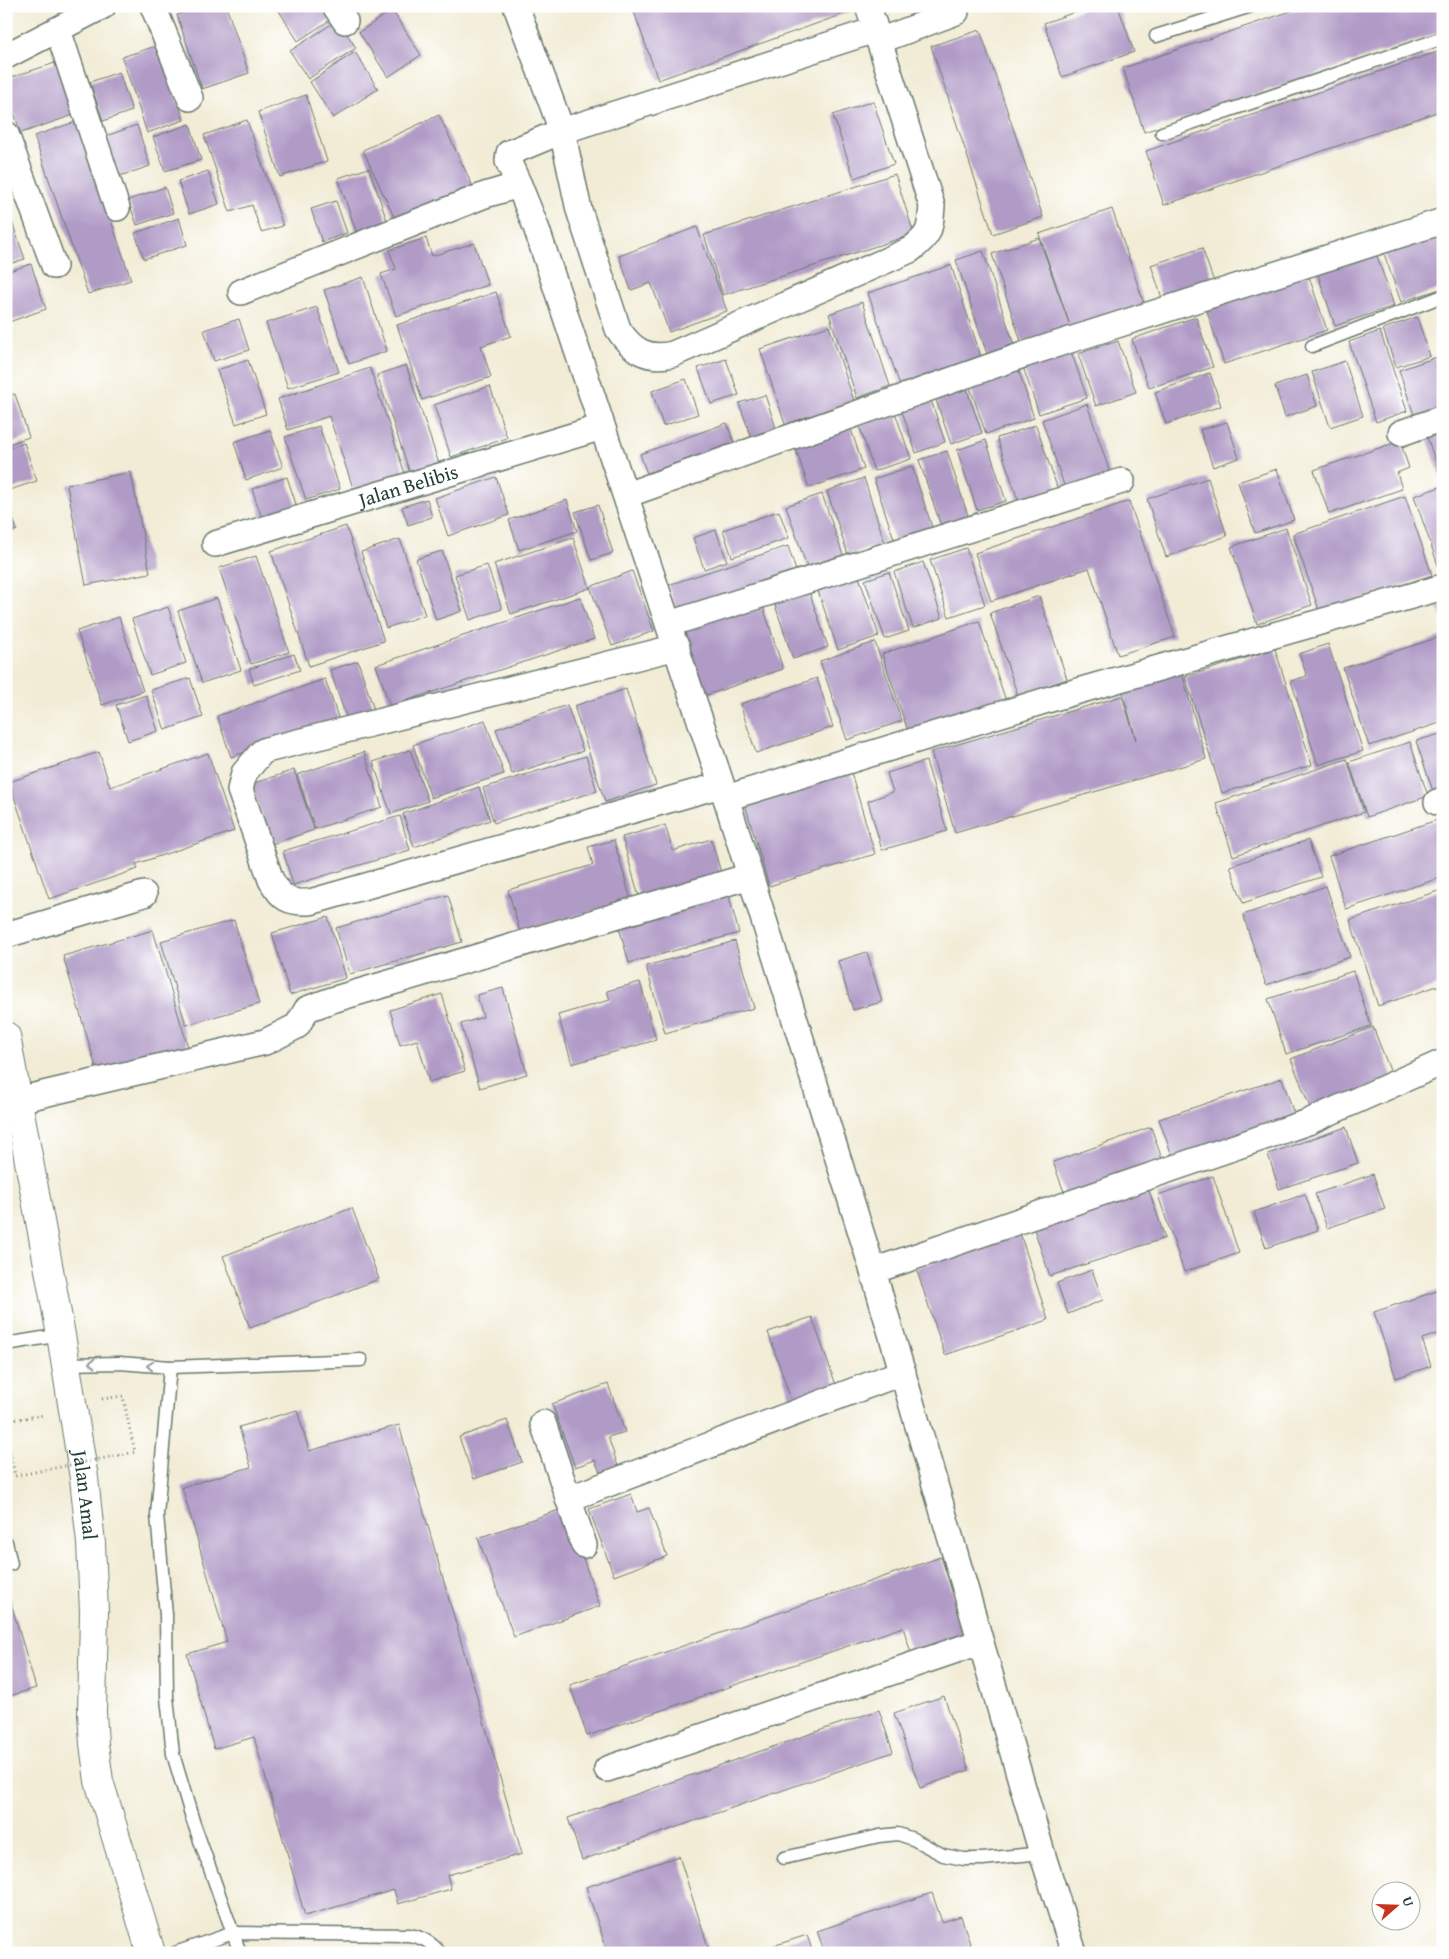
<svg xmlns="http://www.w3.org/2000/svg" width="1449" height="1959" font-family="'Gentium Book Plus',serif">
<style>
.building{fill:#b09ac6}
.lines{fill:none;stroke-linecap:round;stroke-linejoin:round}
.service-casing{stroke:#697a6d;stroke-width:15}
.minor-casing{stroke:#697a6d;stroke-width:28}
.tertiary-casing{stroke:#697a6d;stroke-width:30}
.path{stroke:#697a6d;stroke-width:3;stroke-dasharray:1 4;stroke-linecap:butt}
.service{stroke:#fff;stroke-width:12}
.minor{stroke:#fff;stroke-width:25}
.tertiary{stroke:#fff;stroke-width:28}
.path-bridge{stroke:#697a6d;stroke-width:3;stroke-dasharray:1 4;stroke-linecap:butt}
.oneway{stroke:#8f9e9a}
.labels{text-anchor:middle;stroke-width:5;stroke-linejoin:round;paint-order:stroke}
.street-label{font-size:20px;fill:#1f3d34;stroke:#fff}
</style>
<rect width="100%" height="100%" fill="#fff"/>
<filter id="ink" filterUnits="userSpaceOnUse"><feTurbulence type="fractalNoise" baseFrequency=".02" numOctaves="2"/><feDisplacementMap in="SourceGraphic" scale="10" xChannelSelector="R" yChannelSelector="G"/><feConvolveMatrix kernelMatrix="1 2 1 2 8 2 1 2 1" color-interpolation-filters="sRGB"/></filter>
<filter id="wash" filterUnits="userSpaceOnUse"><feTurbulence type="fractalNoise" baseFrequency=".0096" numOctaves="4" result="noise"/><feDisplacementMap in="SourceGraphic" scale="20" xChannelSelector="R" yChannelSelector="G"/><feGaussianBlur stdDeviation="1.12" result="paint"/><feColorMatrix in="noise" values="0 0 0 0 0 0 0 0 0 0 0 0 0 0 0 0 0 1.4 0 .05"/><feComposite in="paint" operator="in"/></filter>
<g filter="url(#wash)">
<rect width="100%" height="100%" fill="#f2ecd6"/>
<g id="blocks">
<!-- building -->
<g class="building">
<path d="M203,6H226L249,73L202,89L177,15Z"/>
<path d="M276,6H325L333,18L298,41Z"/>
<path d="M632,6H854L855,10L658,80Z"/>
<path d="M1092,6H1118L1134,52L1062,77L1044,23Z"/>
<path d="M1306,6H1443V31L1144,132L1123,68Z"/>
<path d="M392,10L421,55L388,77L359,32Z"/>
<path d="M338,20L356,48L308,79L290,51Z"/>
<path d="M980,30L1043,217L993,234L931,46Z"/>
<path d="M159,45L184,120L147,133L122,57Z"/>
<path d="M1443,50V110L1164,205L1146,151Z"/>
<path d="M355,52L378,89L333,118L310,82Z"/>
<path d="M64,60L82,112L21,133L6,91V79Z"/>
<path d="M119,72L132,111L103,121L90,82Z"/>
<path d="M306,95L327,161L280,177L258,112Z"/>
<path d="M873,101L894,164L854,178L833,115Z"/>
<path d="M439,115L476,193L399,228L363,150Z"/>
<path d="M247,120L283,226L261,232L252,205L230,212L204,135Z"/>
<path d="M78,121L131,280L88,294L34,136Z"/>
<path d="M190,124L201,160L165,171L153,137Z"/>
<path d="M137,125L150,166L120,176L106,136Z"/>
<path d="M369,168L388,224L357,234L338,178Z"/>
<path d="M208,171L219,204L189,214L178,181Z"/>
<path d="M895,174L914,234L723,295L704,235Z"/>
<path d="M165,187L173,213L137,225L128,200Z"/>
<path d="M336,201L347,233L322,242L311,209Z"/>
<path d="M6,205L25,259L6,265Z"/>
<path d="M1112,209L1146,309L1022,344L992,254L1039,238L1069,323L1039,234Z"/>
<path d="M179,218L187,245L144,259L135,233Z"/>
<path d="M697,227L727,311L669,332L651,283L631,290L619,256Z"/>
<path d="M1443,232V288L1401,302L1383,251Z"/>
<path d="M426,238L432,256L474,243L488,285L396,316L381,274L396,269L389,250Z"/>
<path d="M1202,248L1215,285L1163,301L1151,265Z"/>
<path d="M983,251L1016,351L989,360L956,260Z"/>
<path d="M1376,253L1394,306L1335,326L1317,272Z"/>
<path d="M31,264L46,309L6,323V272Z"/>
<path d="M951,265L983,363L902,391L868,293Z"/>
<path d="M1308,274L1327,330L1224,364L1206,308Z"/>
<path d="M363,277L387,351L349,364L324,290Z"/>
<path d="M496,292L511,336L481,346L491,377L422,400L397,325Z"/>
<path d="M862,302L890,386L857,398L829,314Z"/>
<path d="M317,307L339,372L288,388L266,323Z"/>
<path d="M1196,317L1213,367L1149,388L1132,339Z"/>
<path d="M1417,317L1430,356L1396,367L1383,329Z"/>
<path d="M239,319L249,350L214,361L204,330Z"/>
<path d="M829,326L856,407L787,430L760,349Z"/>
<path d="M1380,331L1407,411L1376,422L1349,342Z"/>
<path d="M1118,341L1136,392L1096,406L1078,354Z"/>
<path d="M1070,348L1087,398L1039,414L1022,364Z"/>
<path d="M1443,355V415L1417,424L1399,370Z"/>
<path d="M726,359L739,395L711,404L698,368Z"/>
<path d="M248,360L266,414L236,424L217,370Z"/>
<path d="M1345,361L1363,416L1330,427L1312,372Z"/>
<path d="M406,365L440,467L411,476L377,375Z"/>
<path d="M1017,365L1034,418L986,434L968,381Z"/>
<path d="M370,368L405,474L354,491L329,416L288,430L278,399Z"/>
<path d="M1210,373L1221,406L1166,424L1155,392Z"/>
<path d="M1307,375L1317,406L1285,417L1275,386Z"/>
<path d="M686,379L698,414L663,426L652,391Z"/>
<path d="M490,386L507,438L451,457L434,405Z"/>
<path d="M966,387L982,433L951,444L935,397Z"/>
<path d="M15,394L29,437L6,445V397Z"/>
<path d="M765,395L777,431L752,439L739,403Z"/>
<path d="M930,397L945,442L916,453L901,408Z"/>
<path d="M1087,404L1111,476L1066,491L1042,420Z"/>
<path d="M895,412L911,459L874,471L859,425Z"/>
<path d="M1227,422L1239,458L1213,467L1200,430Z"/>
<path d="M727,423L737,451L650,482L640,454Z"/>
<path d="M849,423L864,469L809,488L793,441Z"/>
<path d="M1036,425L1058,490L1019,503L997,438Z"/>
<path d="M319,426L340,489L306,500L285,437Z"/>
<path d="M1443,428V474L1440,475L1426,434Z"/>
<path d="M270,430L283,467L246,480L234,442Z"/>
<path d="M986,440L1006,501L977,510L957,450Z"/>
<path d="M1400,441L1409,468L1397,473L1402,489L1329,514L1314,470Z"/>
<path d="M24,443L37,481L6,491V449Z"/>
<path d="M947,451L968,516L941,526L919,460Z"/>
<path d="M912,466L933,530L895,542L874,479Z"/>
<path d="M1277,469L1294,520L1255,533L1238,482Z"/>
<path d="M131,472L150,573L86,585L67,485Z"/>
<path d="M287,477L298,510L263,521L252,489Z"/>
<path d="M496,477L509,515L448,536L435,498Z"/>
<path d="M864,478L885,543L848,555L827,491Z"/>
<path d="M1208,478L1227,536L1166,557L1147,499Z"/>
<path d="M1443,486V570L1440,571L1414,496Z"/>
<path d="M822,494L844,558L808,570L786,506Z"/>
<path d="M1405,496L1432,575L1320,613L1293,534Z"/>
<path d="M427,499L432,517L408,525L402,507Z"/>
<path d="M6,500L17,530L6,534Z"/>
<path d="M567,500L577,531L519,550L509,520Z"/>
<path d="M1129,501L1175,637L1118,655L1089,568L991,601L975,553Z"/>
<path d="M598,505L613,553L591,560L575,512Z"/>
<path d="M779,511L789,538L732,557L723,530Z"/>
<path d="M346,526L384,641L309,666L271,551Z"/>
<path d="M1286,528L1312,605L1257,624L1231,547Z"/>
<path d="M716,530L727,561L704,569L693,538Z"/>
<path d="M573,538L590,588L511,614L494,564Z"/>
<path d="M400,539L425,615L386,628L361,552Z"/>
<path d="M788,546L797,574L677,613L668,585Z"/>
<path d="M966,548L985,605L949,617L930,560Z"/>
<path d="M442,551L462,611L436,620L416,559Z"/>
<path d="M256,556L289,652L251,664L219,568Z"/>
<path d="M923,562L942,618L913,628L894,572Z"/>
<path d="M487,565L502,609L470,620L455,575Z"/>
<path d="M632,571L654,631L612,646L590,587Z"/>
<path d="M889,572L909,631L885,639L865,580Z"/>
<path d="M859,577L879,636L838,650L818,591Z"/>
<path d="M809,591L828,647L793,659L774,602Z"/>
<path d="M1039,596L1067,679L1018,696L990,613Z"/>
<path d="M580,597L594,639L390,706L376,665Z"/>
<path d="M217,598L241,670L202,683L178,611Z"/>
<path d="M762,603L783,669L704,696L681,630Z"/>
<path d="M1443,605V621H1442L1438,607Z"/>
<path d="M168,607L186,663L150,675L132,619Z"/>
<path d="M119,617L143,691L102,705L77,631Z"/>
<path d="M979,621L1008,707L911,740L882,654Z"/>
<path d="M1443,636V722L1369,746L1343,668Z"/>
<path d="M875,642L902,721L847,740L820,661Z"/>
<path d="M1328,644L1363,751L1318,765L1291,681L1307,676L1299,654Z"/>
<path d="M1275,649L1312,765L1222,793L1185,677Z"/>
<path d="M294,654L300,670L254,685L249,669Z"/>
<path d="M358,661L376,716L349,725L330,670Z"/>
<path d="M1181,669L1206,759L955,833L931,752L1122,696L1136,740L1121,686Z"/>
<path d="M190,678L203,717L165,730L151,690Z"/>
<path d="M817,678L833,727L756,753L740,704Z"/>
<path d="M325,679L339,720L231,757L217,716Z"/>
<path d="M626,689L656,785L605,802L574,706Z"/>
<path d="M146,695L158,731L128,741L116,705Z"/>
<path d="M567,705L583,751L512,774L496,729Z"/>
<path d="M485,720L504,774L431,798L413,745Z"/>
<path d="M1443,733V788L1433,791L1416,741Z"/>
<path d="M1410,742L1428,796L1367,817L1349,762Z"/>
<path d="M410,750L428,801L391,814L373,762Z"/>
<path d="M99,752L110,787L208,753L234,831L136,864L138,869L49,899L9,782Z"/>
<path d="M364,752L382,807L315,829L297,775Z"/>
<path d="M586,756L597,791L494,823L483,788Z"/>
<path d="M1347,759L1364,812L1233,856L1216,803Z"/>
<path d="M926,761L947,831L882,850L868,801L893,792L887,773Z"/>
<path d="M850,769L875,854L769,886L744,801Z"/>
<path d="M294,770L314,830L272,844L251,784Z"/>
<path d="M479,787L490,820L414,847L403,814Z"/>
<path d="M400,816L410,850L293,885L283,851Z"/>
<path d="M1443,818V877L1346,909L1329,856Z"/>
<path d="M665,825L673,851L711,839L722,876L640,900L622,837Z"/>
<path d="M614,840L631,900L520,932L508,890L593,865L588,847Z"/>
<path d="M1308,840L1321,877L1243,903L1230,866Z"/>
<path d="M1326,886L1350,957L1266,985L1243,915Z"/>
<path d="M727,889L739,933L629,963L617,920Z"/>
<path d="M1441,890L1443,896V984L1378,1006L1350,920Z"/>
<path d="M448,895L462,942L350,974L336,928Z"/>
<path d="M328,917L346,978L290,995L272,933Z"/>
<path d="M234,920L259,1004L186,1025L161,941Z"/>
<path d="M153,930L188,1047L98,1074L63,956Z"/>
<path d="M735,941L754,1008L665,1033L646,966Z"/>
<path d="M867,952L882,1002L853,1010L838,961Z"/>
<path d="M1353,971L1371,1026L1286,1054L1268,999Z"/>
<path d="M640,982L656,1040L572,1064L558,1015L610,1000L607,991Z"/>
<path d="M503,988L527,1074L480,1088L461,1024L483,1017L477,995Z"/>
<path d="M442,994L465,1071L429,1082L417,1040L400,1045L390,1010Z"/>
<path d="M1373,1027L1393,1078L1311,1110L1291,1059Z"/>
<path d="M1282,1078L1296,1120L1174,1161L1159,1119Z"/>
<path d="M1151,1127L1164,1165L1067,1200L1053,1162Z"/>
<path d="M1346,1127L1358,1163L1279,1189L1268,1154Z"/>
<path d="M1373,1174L1385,1209L1327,1228L1315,1194Z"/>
<path d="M1213,1176L1239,1253L1184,1272L1158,1195Z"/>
<path d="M1146,1182L1165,1238L1050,1276L1031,1220Z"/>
<path d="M1305,1194L1318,1230L1266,1248L1254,1212Z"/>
<path d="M352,1208L379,1279L250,1328L223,1256Z"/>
<path d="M1020,1233L1048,1320L945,1355L916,1268Z"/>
<path d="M1092,1270L1103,1300L1068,1314L1057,1283Z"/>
<path d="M1443,1289V1332L1422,1339L1431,1366L1396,1378L1374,1312Z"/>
<path d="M812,1317L837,1388L792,1403L768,1332Z"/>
<path d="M608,1384L625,1432L608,1437L618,1466L600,1473L595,1460L575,1467L552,1404Z"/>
<path d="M297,1410L309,1451L399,1425L522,1854L447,1875L451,1889L398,1904L394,1890L305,1916L254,1737L214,1749L187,1654L227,1642L182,1487L251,1467L239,1427Z"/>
<path d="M507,1420L522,1462L474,1479L459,1437Z"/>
<path d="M631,1494L637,1512L649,1508L667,1556L614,1576L589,1509Z"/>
<path d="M565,1508L600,1606L514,1637L478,1538Z"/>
<path d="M941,1557L968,1637L912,1656L903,1627L587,1736L570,1685Z"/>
<path d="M6,1586L36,1688L6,1697Z"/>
<path d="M944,1696L969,1770L920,1788L894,1713Z"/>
<path d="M879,1710L893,1752L582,1860L568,1818Z"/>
<path d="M679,1856L710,1953H608L586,1887Z"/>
<path d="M932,1893L942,1922L961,1916L973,1953H825L817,1931Z"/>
<path d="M807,1935L813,1953H754V1952Z"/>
</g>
</g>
</g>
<g filter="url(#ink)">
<use href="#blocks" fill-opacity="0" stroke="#697a6d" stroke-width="1"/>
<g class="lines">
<defs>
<g id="service">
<path d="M1156,36L1251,6"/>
<path d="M1162,133L1443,38"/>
<path d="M1312,346L1443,296"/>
<path d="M6,1344L61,1335"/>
<path d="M65,1364L120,1363L170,1367L361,1360"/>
<path d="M170,1367L157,1515L166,1615L167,1697L173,1754L193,1821L240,1953"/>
<path d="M6,1542L11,1564"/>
<path d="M784,1858L879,1836L898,1834L913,1839L943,1855L964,1859H983L1042,1853"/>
<path d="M175,1953L233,1933L409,1935C422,1937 431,1942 440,1953"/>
</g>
<g id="minor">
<path d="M153,6L190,98"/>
<path d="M335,6L345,21"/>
<path d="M516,6L562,131L509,153L508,161L519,185"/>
<path d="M868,6L932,206C930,231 930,235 910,250L673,354C648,360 632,351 618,329L579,210L562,131L875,30"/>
<path d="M58,30L117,208"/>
<path d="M879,41L956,12"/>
<path d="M6,56L103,6"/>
<path d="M6,134L54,266"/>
<path d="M241,292L485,195L519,185L536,227L726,798L873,1271L1042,1853L1074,1953"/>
<path d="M1401,433L1443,418"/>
<path d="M626,495L1023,355L1443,221"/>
<path id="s1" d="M215,544L602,427"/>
<path d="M669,624L1122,481"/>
<path d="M677,647L266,750L262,752L244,773L240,790L271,880C282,899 288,903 310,902L721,785"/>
<path d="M726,798L1057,697L1443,587"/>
<path d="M1437,802L1443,800"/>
<path d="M6,935L144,894"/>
<path d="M18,1100L265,1042L297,1026L307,1009L332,1000L750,876"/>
<path d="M873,1271L1308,1122L1443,1062"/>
<path d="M543,1423L584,1545"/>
<path d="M568,1499L903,1372"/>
<path d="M607,1769L980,1642"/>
</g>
<g id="tertiary">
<path id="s2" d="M6,1036L61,1335L84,1478L91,1543L94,1612L92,1713L94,1744L99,1781L151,1953"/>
</g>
</defs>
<!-- service casing -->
<use href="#service" class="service-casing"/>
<!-- minor casing -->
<use href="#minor" class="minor-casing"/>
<!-- tertiary casing -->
<use href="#tertiary" class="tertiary-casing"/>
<!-- path -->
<g class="path">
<path d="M102,1399L123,1396L128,1421"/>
<path d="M6,1421L44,1415"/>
<path d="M6,1431L8,1442"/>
</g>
<!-- service -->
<use href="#service" class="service"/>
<!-- minor -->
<use href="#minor" class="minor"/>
<!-- tertiary -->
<use href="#tertiary" class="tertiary"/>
<!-- path-bridge -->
<path class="path-bridge" d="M8,1442L15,1476L135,1452L128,1421"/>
</g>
<!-- one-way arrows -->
<defs><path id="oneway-chevron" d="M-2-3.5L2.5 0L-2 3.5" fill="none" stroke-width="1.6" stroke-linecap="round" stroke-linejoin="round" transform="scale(1.25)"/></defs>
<g class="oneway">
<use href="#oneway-chevron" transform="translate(92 1363) rotate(180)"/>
<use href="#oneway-chevron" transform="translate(150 1366) rotate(-175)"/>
</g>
</g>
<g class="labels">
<!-- street labels -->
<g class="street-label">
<text dy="7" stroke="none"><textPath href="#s1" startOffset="202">Jalan Belibis</textPath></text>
<text dy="7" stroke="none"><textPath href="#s2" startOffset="466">Jalan Amal</textPath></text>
</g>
</g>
<!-- margin -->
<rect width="1449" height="1959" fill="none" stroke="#fff" stroke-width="25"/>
<!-- north arrow -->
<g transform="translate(1396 1906) rotate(70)"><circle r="24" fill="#ffffff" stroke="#a5b1ae"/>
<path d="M0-4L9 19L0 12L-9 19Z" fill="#c8321e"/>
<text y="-8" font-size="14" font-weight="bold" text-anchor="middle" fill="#1f3d34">U</text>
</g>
</svg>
